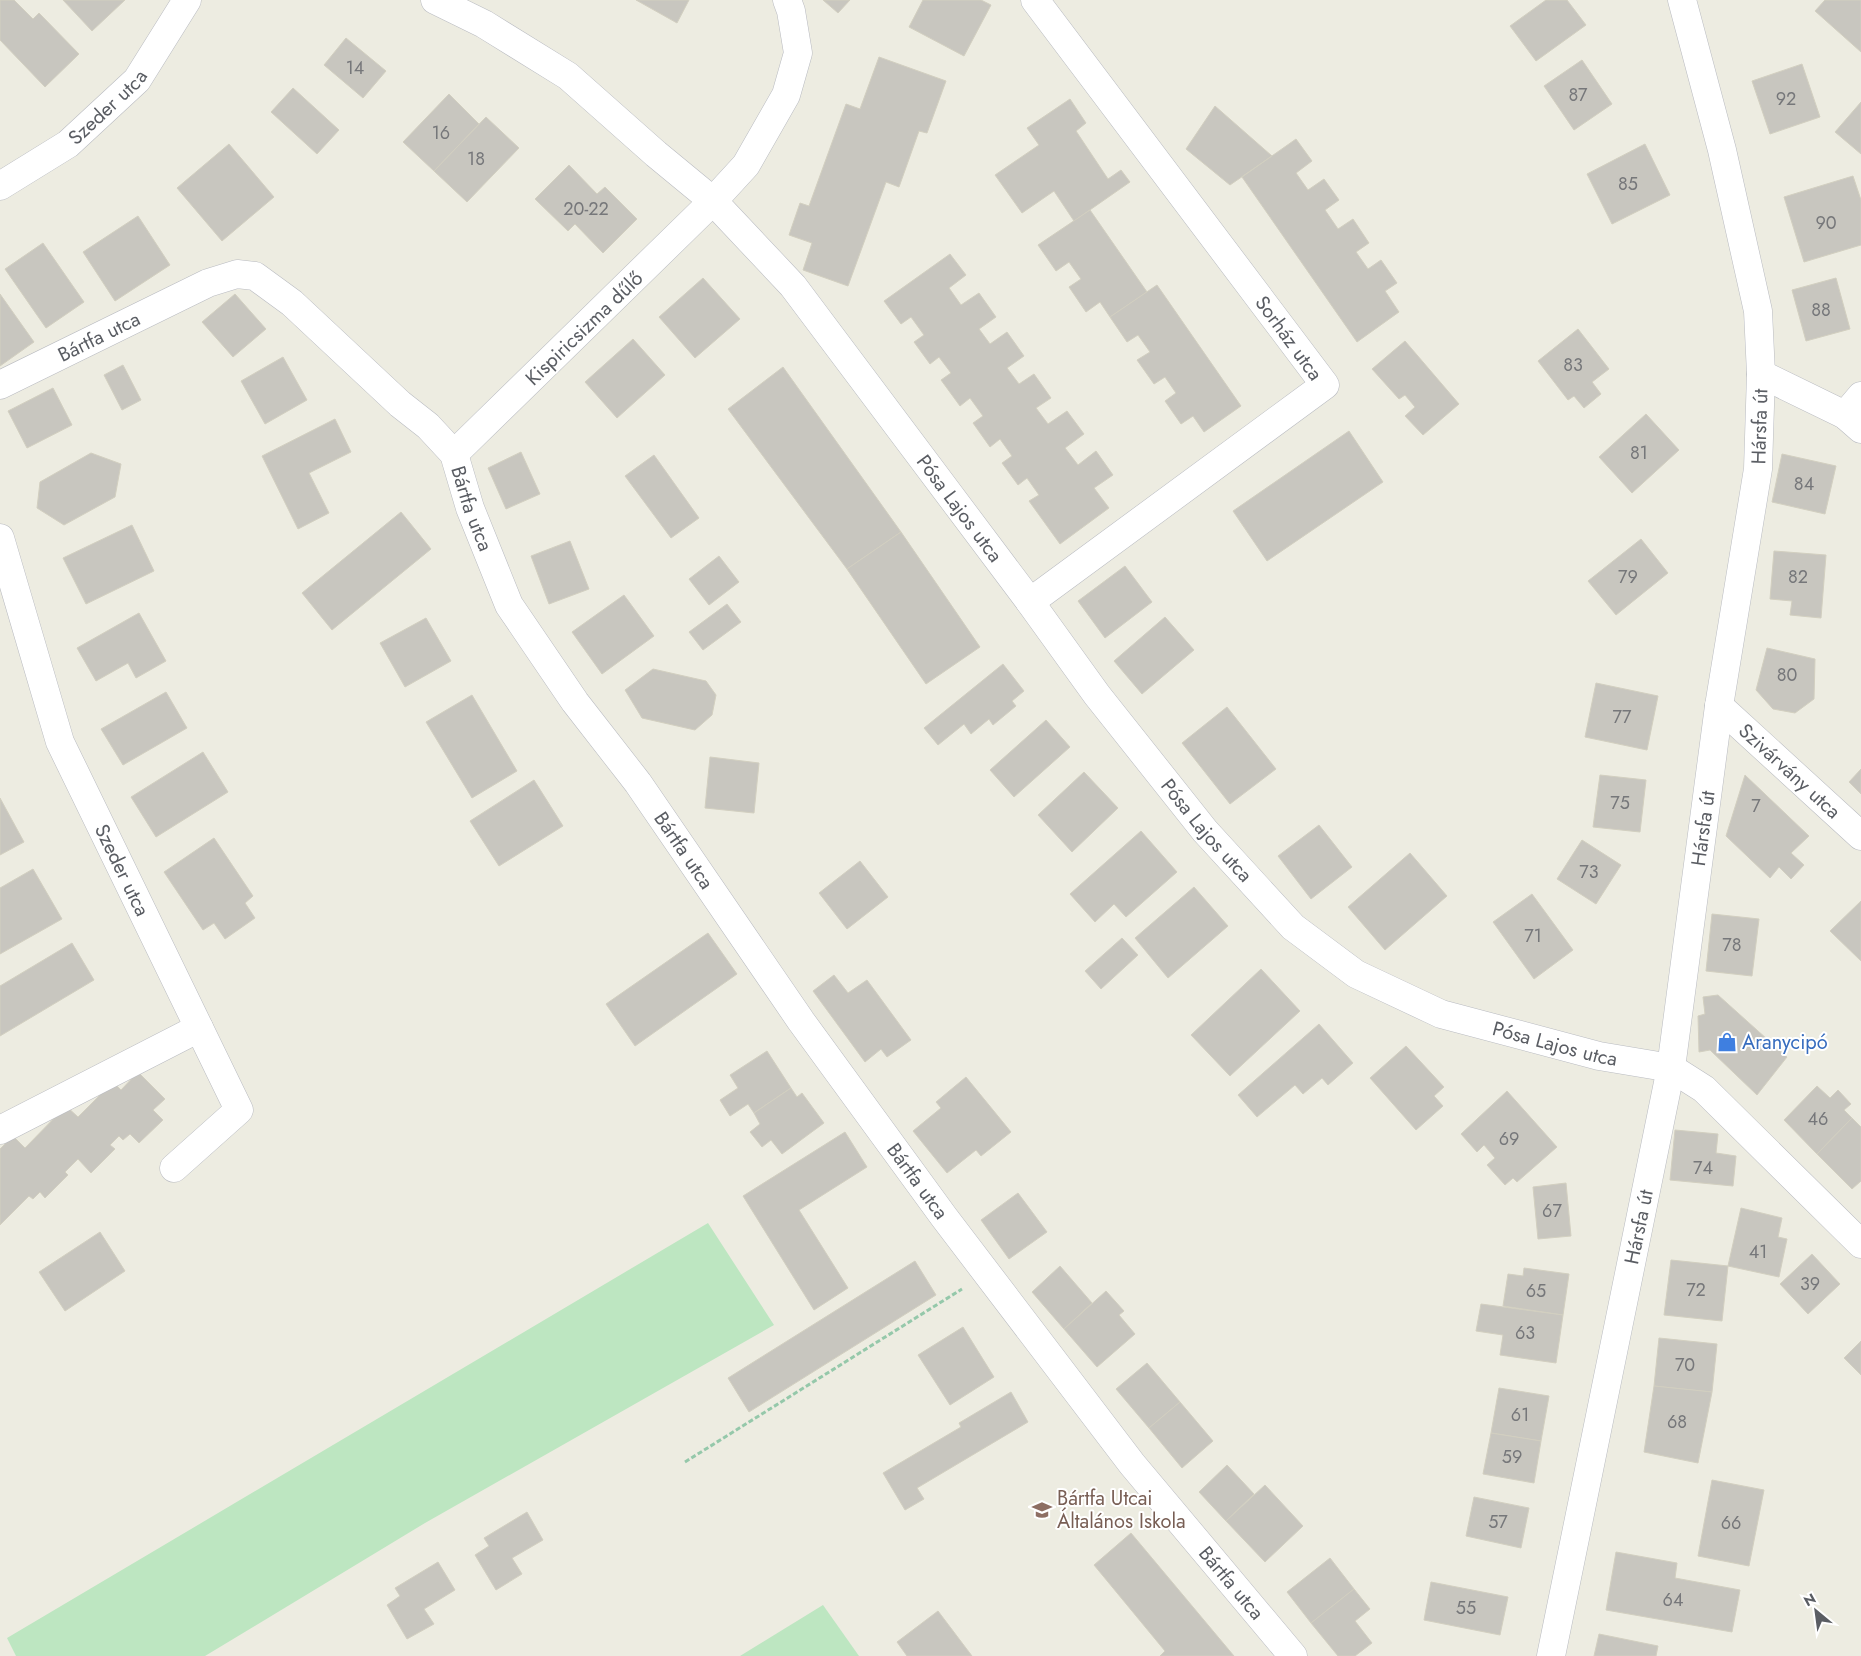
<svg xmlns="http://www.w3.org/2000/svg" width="1861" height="1656" font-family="Jost,sans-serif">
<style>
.green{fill:#bde6c1}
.building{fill:#c8c6bf;stroke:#d2cfc0}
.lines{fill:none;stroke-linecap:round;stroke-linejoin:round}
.minor-casing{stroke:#b9bbc1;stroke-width:29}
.path{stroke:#95c8aa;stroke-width:3;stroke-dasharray:5 2.5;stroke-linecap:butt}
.minor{stroke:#fff;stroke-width:28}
.labels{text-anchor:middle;stroke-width:4;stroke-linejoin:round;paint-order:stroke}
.number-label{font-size:18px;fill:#76777a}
.street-label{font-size:20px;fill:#5a5d63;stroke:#fff}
.shop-label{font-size:20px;fill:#366cbe;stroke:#fff;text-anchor:start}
.education-label{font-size:20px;fill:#785e54;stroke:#fff;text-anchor:start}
</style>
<rect width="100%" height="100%" fill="#edece1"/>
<!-- green -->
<g class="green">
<path d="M708,1223L774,1325L425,1523L205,1656H16L7,1638Z"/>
<path d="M823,1605L859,1656H740Z"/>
</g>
<!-- building -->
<g class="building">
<path d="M0,0H14L33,19L39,13L79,54L45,87L0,40Z"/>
<path d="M63,0H125L92,31Z"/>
<path d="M636,0H689L677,23Z"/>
<path d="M823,0H850L838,13Z"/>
<path d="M923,0H981L991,5L964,56L909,27Z"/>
<path d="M1546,0H1567L1586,25L1536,61L1510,26Z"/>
<path d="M1825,0H1861V52L1815,11Z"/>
<path d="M346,38L386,71L363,98L324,65Z"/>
<path d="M879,57L946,81L927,133L919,131L899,187L886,182L848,286L803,270L812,243L789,235L800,203L809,206L846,104L860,109Z"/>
<path d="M1582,60L1612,104L1574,130L1544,86Z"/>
<path d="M1802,64L1820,117L1770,134L1752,81Z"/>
<path d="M293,88L339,130L317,154L271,112Z"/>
<path d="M449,94L479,124L434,171L403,142Z"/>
<path d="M1070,99L1086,123L1076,131L1108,179L1121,170L1130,182L1074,221L1054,191L1022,213L995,175L1039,145L1027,128Z"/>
<path d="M1861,102V154L1835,132Z"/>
<path d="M1215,106L1272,156L1230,185L1186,149Z"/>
<path d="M486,117L519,148L467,202L434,171Z"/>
<path d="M1296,139L1312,161L1296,173L1308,190L1324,179L1339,200L1325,210L1338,229L1353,219L1369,243L1356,252L1368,269L1381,260L1397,283L1385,291L1399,312L1357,342L1242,177Z"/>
<path d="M229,144L274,197L222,241L177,188Z"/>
<path d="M1645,144L1670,195L1612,224L1587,174Z"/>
<path d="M569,165L597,194L605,187L637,219L603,253L575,224L568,231L535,199Z"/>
<path d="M1853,176L1861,200V245L1804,262L1784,197Z"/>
<path d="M1090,210L1147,292L1110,317L1100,302L1086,312L1069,287L1081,279L1069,262L1056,271L1038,245Z"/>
<path d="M138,216L170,265L115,301L83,252Z"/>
<path d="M43,243L84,302L46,328L5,269Z"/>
<path d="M950,254L966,275L949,288L961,305L979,293L996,317L979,329L990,344L1007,332L1024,356L1007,368L1019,384L1034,374L1051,398L1036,408L1048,424L1067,411L1084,434L1065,448L1078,465L1096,451L1113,475L1094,488L1109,508L1060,544L1029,501L1039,495L1027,478L1018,485L1002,463L1012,456L1000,439L990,447L973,423L983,416L970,398L960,406L941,380L951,373L939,357L930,364L914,342L924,335L911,317L901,324L884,301Z"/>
<path d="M703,278L740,319L695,358L659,317Z"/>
<path d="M1836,278L1850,329L1806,341L1792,290Z"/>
<path d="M1157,285L1241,406L1204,432L1193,416L1181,424L1165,401L1176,393L1165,377L1154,384L1137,360L1150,352L1138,335L1127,342L1110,317Z"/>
<path d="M0,294L34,342L0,366Z"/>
<path d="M235,294L266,329L233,357L202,322Z"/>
<path d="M1578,329L1609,369L1592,382L1601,394L1584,408L1574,396L1568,400L1538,361Z"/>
<path d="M633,339L665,375L617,418L585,382Z"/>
<path d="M1405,341L1459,404L1423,435L1405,416L1415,407L1405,395L1399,399L1372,369Z"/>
<path d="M283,357L307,400L265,424L241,381Z"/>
<path d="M123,365L141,400L122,410L104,375Z"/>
<path d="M783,367L901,532L847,569L728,409Z"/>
<path d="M53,388L72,425L27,448L8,411Z"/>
<path d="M1646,414L1679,450L1632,493L1599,457Z"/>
<path d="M335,419L351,452L309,473L329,513L298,529L262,456Z"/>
<path d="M1349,431L1383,482L1267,561L1233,511Z"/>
<path d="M521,452L540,494L506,509L488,468Z"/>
<path d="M91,453L121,464L115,497L64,525L37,508L40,482Z"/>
<path d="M1782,454L1836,466L1825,514L1772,502Z"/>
<path d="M654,455L699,518L671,538L625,476Z"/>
<path d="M401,512L431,549L332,630L302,593Z"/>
<path d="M132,525L154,571L86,604L63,558Z"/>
<path d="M901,532L980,647L926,684L847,569Z"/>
<path d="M1641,539L1668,573L1616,615L1588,581Z"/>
<path d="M570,541L589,589L549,604L531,556Z"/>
<path d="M1774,551L1826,555L1821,618L1790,615L1792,601L1770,599Z"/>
<path d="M719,556L739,582L709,605L689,579Z"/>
<path d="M1125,566L1152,602L1105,638L1078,601Z"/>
<path d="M624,595L654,636L602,674L572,632Z"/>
<path d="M727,604L741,622L703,650L689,632Z"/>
<path d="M139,613L166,661L136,678L128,663L96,681L77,648Z"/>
<path d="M1165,617L1194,650L1142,694L1114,661Z"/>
<path d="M426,618L451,661L405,687L380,643Z"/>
<path d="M1767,648L1815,659L1814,699L1795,713L1773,709L1756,690Z"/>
<path d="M1003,664L1024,691L1012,701L1016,706L993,725L989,719L971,734L964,724L938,745L924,728Z"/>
<path d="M653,669L706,681L716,695L712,715L695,730L642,718L625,690Z"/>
<path d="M1596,683L1658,696L1647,750L1585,737Z"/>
<path d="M166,692L187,728L123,765L101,729Z"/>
<path d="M472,695L517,771L472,798L426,722Z"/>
<path d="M1227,707L1276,769L1230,804L1182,743Z"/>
<path d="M1046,720L1070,747L1014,797L990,770Z"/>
<path d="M203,752L228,792L156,837L131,797Z"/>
<path d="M710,757L759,763L754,813L705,808Z"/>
<path d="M1861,769V794L1849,782Z"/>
<path d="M1084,772L1118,808L1072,852L1038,815Z"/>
<path d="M1600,775L1646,780L1640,832L1593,827Z"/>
<path d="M1745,775L1809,836L1791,853L1804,865L1791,879L1779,867L1770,878L1726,836Z"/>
<path d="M534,780L563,826L499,866L470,821Z"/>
<path d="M0,798L24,842L0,855Z"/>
<path d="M1319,825L1352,867L1311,899L1278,856Z"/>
<path d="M1141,831L1177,872L1126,917L1114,904L1095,922L1070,894Z"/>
<path d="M214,838L253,896L245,903L255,918L225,939L214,923L203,930L164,872Z"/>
<path d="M1582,840L1621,865L1596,904L1557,879Z"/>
<path d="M1410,853L1447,896L1385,950L1348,907Z"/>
<path d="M860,861L888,897L847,929L819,893Z"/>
<path d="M33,869L62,919L0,954V888Z"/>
<path d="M1194,887L1228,926L1168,978L1135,938Z"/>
<path d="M1532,894L1573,950L1534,979L1493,922Z"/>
<path d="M1861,901V961L1830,931Z"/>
<path d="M1712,914L1759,919L1752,976L1706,971Z"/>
<path d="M708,933L737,974L635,1046L606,1004Z"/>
<path d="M1122,938L1138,955L1101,989L1085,971Z"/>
<path d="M72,943L94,980L0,1036V986Z"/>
<path d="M1261,969L1300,1011L1230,1076L1191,1035Z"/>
<path d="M834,975L848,993L867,980L911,1040L887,1057L881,1049L865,1062L813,991Z"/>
<path d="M1718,995L1787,1057L1757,1095L1710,1050L1699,1052L1698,1016L1705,1014L1703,997Z"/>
<path d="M1319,1024L1353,1063L1328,1085L1322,1078L1303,1094L1295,1085L1257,1117L1238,1095Z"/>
<path d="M1406,1046L1444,1087L1434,1096L1443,1106L1416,1130L1370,1078Z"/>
<path d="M767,1051L791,1088L754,1113L748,1104L730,1116L720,1100L738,1088L730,1075Z"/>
<path d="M138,1072L165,1099L153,1110L163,1120L139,1143L130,1134L123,1140L119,1136L110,1145L115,1149L91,1173L78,1159L65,1172L68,1175L45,1198L40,1192L33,1199L29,1196L0,1225V1149L13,1136L25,1148L66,1106L78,1117L113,1082L121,1090Z"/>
<path d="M966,1077L1011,1132L981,1156L976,1150L947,1173L913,1131L941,1108L936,1102Z"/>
<path d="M1817,1086L1830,1098L1838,1090L1851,1104L1844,1110L1852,1118L1817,1154L1784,1120Z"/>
<path d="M791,1088L797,1097L802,1093L824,1123L782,1154L771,1140L762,1147L750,1132L760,1124L754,1113Z"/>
<path d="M1507,1091L1557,1147L1517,1182L1513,1178L1505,1185L1487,1165L1495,1158L1484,1145L1477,1152L1461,1134Z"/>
<path d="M1852,1118L1861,1127V1181L1852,1189L1817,1154Z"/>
<path d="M1675,1130L1718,1134L1716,1153L1736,1156L1733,1186L1670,1180Z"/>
<path d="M845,1132L867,1167L799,1210L848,1288L814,1310L743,1196Z"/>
<path d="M1566,1183L1571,1236L1538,1239L1533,1187Z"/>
<path d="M1018,1193L1047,1232L1009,1259L981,1220Z"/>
<path d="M1741,1208L1782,1218L1778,1237L1787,1239L1779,1277L1728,1266Z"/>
<path d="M100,1232L125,1271L65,1311L39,1272Z"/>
<path d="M1812,1254L1840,1284L1808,1314L1780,1284Z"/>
<path d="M1671,1260L1728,1266L1722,1321L1664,1315Z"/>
<path d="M915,1261L936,1295L749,1412L728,1378Z"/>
<path d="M1060,1266L1092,1303L1064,1329L1032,1292Z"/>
<path d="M1524,1268L1569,1274L1563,1315L1503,1306L1508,1274L1523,1276Z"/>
<path d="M1106,1291L1124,1311L1119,1315L1135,1334L1097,1367L1064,1329Z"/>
<path d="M1481,1304L1563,1315L1556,1363L1500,1355L1503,1335L1476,1331Z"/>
<path d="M963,1327L994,1377L950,1405L918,1355Z"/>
<path d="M1659,1338L1717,1344L1712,1392L1654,1386Z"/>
<path d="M1861,1341V1375L1844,1358Z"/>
<path d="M1147,1363L1180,1402L1149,1428L1116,1389Z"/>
<path d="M1654,1386L1712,1392L1698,1463L1644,1452Z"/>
<path d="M1499,1388L1549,1396L1541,1441L1491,1433Z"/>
<path d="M1011,1392L1028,1422L917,1488L924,1499L905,1510L883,1473L961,1427L959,1423Z"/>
<path d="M1180,1402L1213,1441L1182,1468L1149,1428Z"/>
<path d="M1491,1433L1541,1441L1534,1483L1483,1474Z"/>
<path d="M1227,1465L1254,1494L1226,1521L1199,1492Z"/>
<path d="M1712,1480L1764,1490L1749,1566L1698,1556Z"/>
<path d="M1265,1485L1303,1526L1265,1562L1226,1521Z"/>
<path d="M1474,1497L1529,1508L1521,1548L1466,1536Z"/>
<path d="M527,1512L543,1540L512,1558L522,1574L496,1590L475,1555L489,1546L484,1538Z"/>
<path d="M1131,1533L1234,1656H1160L1165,1651L1094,1565Z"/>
<path d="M1616,1552L1677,1563L1675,1578L1740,1590L1732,1632L1606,1610Z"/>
<path d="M1330,1558L1354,1589L1311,1623L1287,1592Z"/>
<path d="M438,1562L455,1590L424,1609L434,1624L407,1639L387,1605L400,1596L395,1588Z"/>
<path d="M1431,1582L1508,1597L1500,1635L1424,1620Z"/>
<path d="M1354,1589L1370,1609L1355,1621L1372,1643L1355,1656H1338L1311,1623Z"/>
<path d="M938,1611L972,1656H907L897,1642Z"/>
<path d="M1599,1634L1658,1646L1656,1656H1594Z"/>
</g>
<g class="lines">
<defs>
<g id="minor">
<path d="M435,0L484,24L568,76L656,154L713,201L454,454"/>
<path id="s1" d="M787,0L791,11L798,53L786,95L746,165L713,201L793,286L1030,602L1097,695L1205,831L1293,927L1356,974L1441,1014L1599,1056L1671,1068L1704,1089L1861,1244"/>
<path id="s2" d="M0,186L68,144L137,80L187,0"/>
<path d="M1761,374L1845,415L1861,429"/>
<path id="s3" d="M0,385L208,283L237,274L255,276L292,303L400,404L428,426L454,454L470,508L509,605L575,702L638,783L801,1021L944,1217L1132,1464L1293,1656"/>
<path d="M1845,415L1861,396"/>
<path id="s4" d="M0,538L60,742L239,1110L174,1168"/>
<path d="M1030,602L1325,385L1035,0"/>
<path id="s5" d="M1719,706L1861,836"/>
<path d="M0,1130L199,1028"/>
<path id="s6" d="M1551,1656L1671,1068L1719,706L1758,469L1761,374L1758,311L1722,150L1682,0"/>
</g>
</defs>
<!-- minor casing -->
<use href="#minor" class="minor-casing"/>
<!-- path -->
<path class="path" d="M685,1462L962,1289"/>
<!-- minor -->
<use href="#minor" class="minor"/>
</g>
<!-- icons -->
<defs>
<symbol id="shop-bare" viewBox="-9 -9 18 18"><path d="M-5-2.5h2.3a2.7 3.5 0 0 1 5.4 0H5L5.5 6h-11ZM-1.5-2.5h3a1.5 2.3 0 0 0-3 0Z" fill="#3f7fe0" stroke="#fff" stroke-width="2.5" paint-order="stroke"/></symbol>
<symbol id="school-bare" viewBox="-9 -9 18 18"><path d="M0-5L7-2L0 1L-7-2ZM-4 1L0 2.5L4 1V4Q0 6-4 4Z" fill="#8d6e63" stroke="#fff" stroke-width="2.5" paint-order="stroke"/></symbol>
</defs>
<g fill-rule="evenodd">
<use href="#shop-bare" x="1713" y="1028" width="28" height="28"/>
<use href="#school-bare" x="1028" y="1496" width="28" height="28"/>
</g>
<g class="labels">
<!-- number labels -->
<g class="number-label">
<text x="355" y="74">14</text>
<text x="1578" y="101">87</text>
<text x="1786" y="105">92</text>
<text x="441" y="139">16</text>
<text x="476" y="165">18</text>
<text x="1628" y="190">85</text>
<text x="586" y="215">20-22</text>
<text x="1826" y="229">90</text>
<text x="1821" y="316">88</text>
<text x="1573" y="371">83</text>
<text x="1639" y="459">81</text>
<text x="1804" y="490">84</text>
<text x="1628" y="583">79</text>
<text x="1798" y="583">82</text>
<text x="1787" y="681">80</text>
<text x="1622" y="723">77</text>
<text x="1620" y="809">75</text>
<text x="1756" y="812">7</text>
<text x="1589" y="878">73</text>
<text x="1533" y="942">71</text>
<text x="1732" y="951">78</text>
<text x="1818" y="1125">46</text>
<text x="1509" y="1145">69</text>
<text x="1703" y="1174">74</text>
<text x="1552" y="1217">67</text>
<text x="1758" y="1258">41</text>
<text x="1810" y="1290">39</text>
<text x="1696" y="1296">72</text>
<text x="1536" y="1297">65</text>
<text x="1525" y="1339">63</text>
<text x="1685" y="1371">70</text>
<text x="1520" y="1421">61</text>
<text x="1677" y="1428">68</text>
<text x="1512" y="1463">59</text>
<text x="1498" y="1528">57</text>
<text x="1731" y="1529">66</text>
<text x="1673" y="1606">64</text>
<text x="1466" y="1614">55</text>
</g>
<!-- street labels -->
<g class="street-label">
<text dy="7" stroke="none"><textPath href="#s2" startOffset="134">Szeder utca</textPath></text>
<text transform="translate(584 328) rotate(-44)" y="7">Kispiricsizma dűlő</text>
<text dy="7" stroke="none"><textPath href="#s3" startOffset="110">Bártfa utca</textPath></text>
<text transform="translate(1289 338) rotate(54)" y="7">Sorház utca</text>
<text dy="7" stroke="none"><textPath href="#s6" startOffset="1248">Hársfa út</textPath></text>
<text dy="7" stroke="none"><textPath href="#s3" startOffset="605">Bártfa utca</textPath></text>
<text dy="7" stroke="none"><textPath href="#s1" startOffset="622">Pósa Lajos utca</textPath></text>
<text dy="7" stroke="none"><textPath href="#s5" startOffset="96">Szivárvány utca</textPath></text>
<text dy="7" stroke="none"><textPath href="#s6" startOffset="842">Hársfa út</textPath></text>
<text dy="7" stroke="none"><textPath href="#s1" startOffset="1028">Pósa Lajos utca</textPath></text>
<text dy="7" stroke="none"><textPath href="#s3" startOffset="1010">Bártfa utca</textPath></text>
<text dy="7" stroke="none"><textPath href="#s4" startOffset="355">Szeder utca</textPath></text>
<text dy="7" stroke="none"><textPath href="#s1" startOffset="1448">Pósa Lajos utca</textPath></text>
<text dy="7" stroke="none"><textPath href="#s3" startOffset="1415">Bártfa utca</textPath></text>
<text dy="7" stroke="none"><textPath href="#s6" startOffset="438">Hársfa út</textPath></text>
<text dy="7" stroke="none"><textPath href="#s3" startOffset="1925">Bártfa utca</textPath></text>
</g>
<!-- shop labels -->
<g class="shop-label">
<text x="1742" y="1049">Aranycipó</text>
</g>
<!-- education labels -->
<g class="education-label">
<text x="1057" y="1505">Bártfa Utcai<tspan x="1057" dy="23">Általános Iskola</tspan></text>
</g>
</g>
<!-- north arrow -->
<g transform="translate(1816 1611) rotate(331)" stroke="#ffffff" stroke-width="4" paint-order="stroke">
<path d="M0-4L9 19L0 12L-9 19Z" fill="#5a5d63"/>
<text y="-8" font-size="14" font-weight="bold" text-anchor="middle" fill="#5a5d63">N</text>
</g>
</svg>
